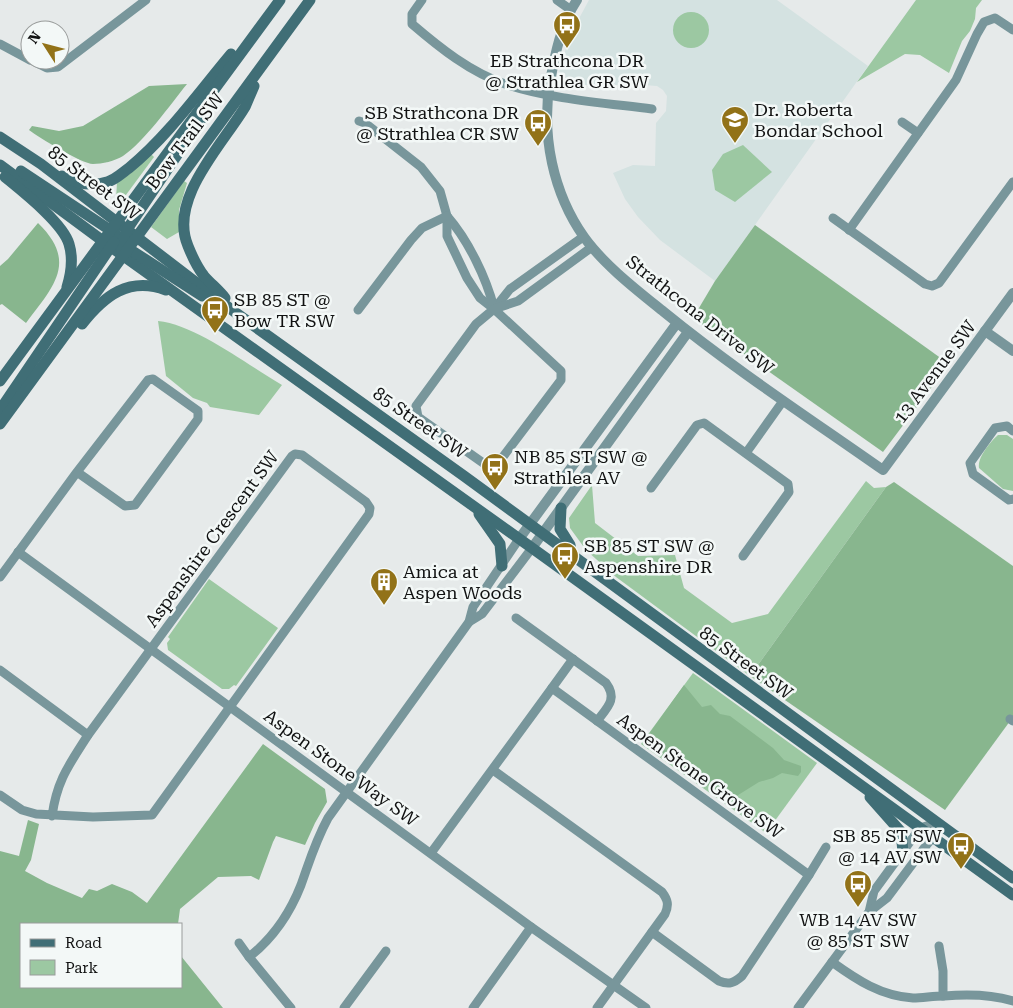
<svg xmlns="http://www.w3.org/2000/svg" width="1013" height="1008" font-family="'Roboto Serif',serif">
<style>
.built{fill:#d4e2e1}
.green{fill:#9cc8a2}
.forest{fill:#88b68e}
.lines{fill:none;stroke-linecap:round;stroke-linejoin:round}
.minor{stroke:#78969b;stroke-width:9}
.tertiary{stroke:#78969b;stroke-width:10}
.secondary{stroke:#406e76;stroke-width:11}
.labels{text-anchor:middle;stroke-width:5;stroke-linejoin:round;paint-order:stroke}
.poi-label{font-size:18px;fill:#111212;stroke:#f3f8f7;text-anchor:start}
.street-label{font-size:18px;fill:#111212;stroke:#f3f8f7}
</style>
<rect width="100%" height="100%" fill="#e6eaea"/>
<!-- built -->
<path class="built" d="M589,0H777L868,66L715,281L660,240L638,217L625,199L613,173L633,165L655,166L656,123L666,111L667,96L663,90L657,86L644,85H578L571,88L565,87L560,81L559,73L566,48L576,24Z"/>
<!-- green -->
<g class="green">
<path d="M916,0H982L976,8L975,19L970,31L962,41L949,73L920,55L905,54L857,82Z"/>
<circle cx="691" cy="30" r="18"/>
<path d="M743,145L772,172L735,202L715,190L712,170L723,154Z"/>
<path d="M151,154L154,157L120,203L116,200L117,182Z"/>
<path d="M184,181L187,183L179,210V232L167,239L151,227Z"/>
<path d="M158,321C197,325 247,365 282,385L259,415L210,407L207,403L193,398L166,376Z"/>
<path d="M998,435H1007L1013,439V491L1003,489L979,468C977,458 990,442 998,435Z"/>
<path d="M866,481L874,488L886,487L750,676L616,577L586,550L570,528L569,518L592,485L595,523L638,556L675,555L684,588L732,623L768,614Z"/>
<path d="M209,579L278,628L236,686L234,685L229,689H222L168,650L167,643L170,639L168,637Z"/>
<path d="M693,673L817,763L766,833L641,744Z"/>
</g>
<!-- forest -->
<g class="forest">
<path d="M187,84C170,105 144,142 123,156C115,161 102,164 93,164C82,164 38,137 29,130L32,126L59,131L83,126L149,86Z"/>
<path d="M38,223C78,262 54,286 26,323L2,304L0,305V266L8,259Z"/>
<path d="M755,225L949,364L883,452L693,318L715,281Z"/>
<path d="M894,482L1013,566V717L945,810L750,676L886,487Z"/>
<path d="M684,685L702,707L711,705L720,714L730,716L773,748L784,760L801,766V772L798,776L782,773L773,778L759,782L735,797L726,798L680,765L670,763L648,744L646,738Z"/>
<path d="M263,744L325,789L327,802L315,823L305,845L276,836L273,842L259,880L251,876L218,877L180,909L178,924H21V987H181V956L223,1008H0V851L19,856L28,820L39,824L31,860L25,871L47,883L82,898L89,889L97,891L112,884L132,892L147,903Z"/>
</g>
<g class="lines">
<!-- minor -->
<g class="minor">
<path d="M422,0L412,14V24C440,48 470,72 505,84C549,99 605,103 652,109"/>
<path d="M557,0L571,10"/>
<path d="M0,44L30,60"/>
<path d="M31,60L47,68L58,67L146,0"/>
<path d="M359,121L365,123L421,167L440,191L447,216V236L467,278L480,298L494,309L561,371V380L496,466L486,465L418,417L416,406L476,324L494,309L510,289L583,237"/>
<path d="M902,122L918,133"/>
<path d="M447,216C468,240 486,277 494,308"/>
<path d="M833,218L925,284L932,286L939,283L1013,182"/>
<path d="M849,230L956,80L977,34L984,22L995,18L1013,30"/>
<path d="M494,309L518,301L592,247"/>
<path d="M358,310L411,240L422,228L447,216"/>
<path d="M1013,431L1007,426L995,428L970,463L973,474L1009,500L1013,499"/>
<path d="M746,453L783,401"/>
<path d="M651,488L697,425L704,423L788,484L789,492L743,556"/>
<path d="M18,552L531,927L646,1008"/>
<path d="M0,577L77,472L148,380L153,379L198,411V419L135,505L125,506L77,472"/>
<path d="M516,618L606,683C618,699 607,708 597,721"/>
<path d="M469,622L482,614L532,548"/>
<path d="M0,670L88,735"/>
<path d="M552,688L573,659"/>
<path d="M1010,719L1013,721"/>
<path d="M493,770L662,892C668,900 669,905 665,914L597,1008"/>
<path d="M0,795L22,810L36,814L93,817L152,815L369,514L370,508L366,502L302,455L295,454L292,456L88,735C69,765 57,780 52,816"/>
<path d="M431,853L552,688L809,875L742,976C734,983 729,985 719,981L652,932"/>
<path d="M809,875L826,847"/>
<path d="M869,912L874,891L920,828L936,823"/>
<path d="M239,943L249,957"/>
<path d="M939,946L943,971V996"/>
<path d="M832,962C857,980 881,996 913,998C923,998 933,996 944,996C967,994 990,994 1013,1001"/>
<path d="M291,1008L249,957C272,939 290,913 301,885C310,860 315,842 328,818L469,622L473,607L519,539"/>
<path d="M344,1008L386,951"/>
<path d="M473,1008L531,927"/>
<path d="M798,1008L869,912L887,898L925,847L933,837L936,823"/>
</g>
<!-- tertiary -->
<g class="tertiary">
<path d="M577,0C561,24 555,54 550,82C541,135 553,193 584,237C604,265 638,291 664,312C734,369 809,418 883,470L1013,293"/>
<path d="M985,331L1013,351"/>
<path d="M519,539L677,323"/>
<path d="M532,548L688,332"/>
</g>
<!-- secondary -->
<g class="secondary">
<path d="M0,137L41,164L236,313L464,476L1013,878"/>
<path d="M0,165L111,247L539,553L1013,895"/>
<path d="M21,171L116,234"/>
<path d="M62,176C76,183 92,187 107,182C115,180 122,173 129,168C168,136 199,92 231,54"/>
<path d="M5,177C22,191 63,223 69,244C73,257 71,274 67,287"/>
<path d="M123,245L202,296"/>
<path d="M123,256L121,245L128,228L208,109"/>
<path d="M225,298C219,290 211,284 204,276C197,267 192,256 188,246C168,199 223,144 245,107C248,100 251,93 254,86"/>
<path d="M82,324C104,296 129,276 166,290"/>
<path d="M0,381L280,0"/>
<path d="M0,410L114,242"/>
<path d="M0,424L310,0"/>
<path d="M561,508L560,529L570,545L572,556"/>
<path d="M479,514L500,544L502,566"/>
<path d="M870,797L901,832L903,852"/>
</g>
</g>
<!-- icons -->
<defs>
<symbol id="bus-pin" viewBox="-11 -11 22 30"><path d="M0 17L-7.5 6A9.5 9.5 0 1 1 7.5 6Z" fill="#927218" stroke="#f3f8f7"/><path d="M-5-6H5V4H4V6H2V4H-2V6H-4V4H-5ZM-3.5-4V0h7V-4ZM-3.5 1.2v1.5H-2V1.2ZM2 1.2v1.5H3.5V1.2Z" fill="#fff"/></symbol>
<symbol id="school-pin" viewBox="-11 -11 22 30"><path d="M0 17L-7.5 6A9.5 9.5 0 1 1 7.5 6Z" fill="#927218" stroke="#f3f8f7"/><path d="M0-5L7-2L0 1L-7-2ZM-4 1L0 2.5L4 1V4Q0 6-4 4Z" fill="#fff"/></symbol>
<symbol id="building-pin" viewBox="-11 -11 22 30"><path d="M0 17L-7.5 6A9.5 9.5 0 1 1 7.5 6Z" fill="#927218" stroke="#f3f8f7"/><path d="M-4-6H4V6H1V3H-1V6H-4ZM-2.5-4.3h1.7v1.8h-1.7ZM.8-4.3h1.7v1.8H.8ZM-2.5-1h1.7V.8h-1.7ZM.8-1h1.7V.8H.8Z" fill="#fff"/></symbol>
</defs>
<g fill-rule="evenodd">
<use href="#bus-pin" x="551" y="9" width="32" height="43"/>
<use href="#school-pin" x="719" y="104" width="32" height="43"/>
<use href="#bus-pin" x="522" y="107" width="32" height="43"/>
<use href="#bus-pin" x="199" y="294" width="32" height="43"/>
<use href="#bus-pin" x="479" y="451" width="32" height="43"/>
<use href="#bus-pin" x="549" y="540" width="32" height="43"/>
<use href="#building-pin" x="368" y="566" width="32" height="43"/>
<use href="#bus-pin" x="945" y="830" width="32" height="43"/>
<use href="#bus-pin" x="842" y="868" width="32" height="43"/>
</g>
<g class="labels">
<!-- poi labels -->
<g class="poi-label">
<text x="567" y="67" text-anchor="middle">EB Strathcona DR<tspan x="567" dy="21">@ Strathlea GR SW</tspan></text>
<text x="754" y="116">Dr. Roberta<tspan x="754" dy="21">Bondar School</tspan></text>
<text x="519" y="119" text-anchor="end">SB Strathcona DR<tspan x="519" dy="21">@ Strathlea CR SW</tspan></text>
<text x="234" y="306">SB 85 ST @<tspan x="234" dy="21">Bow TR SW</tspan></text>
<text x="514" y="463">NB 85 ST SW @<tspan x="514" dy="21">Strathlea AV</tspan></text>
<text x="584" y="552">SB 85 ST SW @<tspan x="584" dy="21">Aspenshire DR</tspan></text>
<text x="403" y="578">Amica at<tspan x="403" dy="21">Aspen Woods</tspan></text>
<text x="942" y="842" text-anchor="end">SB 85 ST SW<tspan x="942" dy="21">@ 14 AV SW</tspan></text>
<text x="858" y="926" text-anchor="middle">WB 14 AV SW<tspan x="858" dy="21">@ 85 ST SW</tspan></text>
</g>
<!-- street labels -->
<g class="street-label">
<text transform="translate(185 141) rotate(-53)" y="6">Bow Trail SW</text>
<text transform="translate(94 183) rotate(37)" y="6">85 Street SW</text>
<text transform="translate(700 315) rotate(38)" y="6">Strathcona Drive SW</text>
<text transform="translate(935 372) rotate(-53)" y="6">13 Avenue SW</text>
<text transform="translate(420 423) rotate(35)" y="6">85 Street SW</text>
<text transform="translate(212 539) rotate(-54)" y="6">Aspenshire Crescent SW</text>
<text transform="translate(746 663) rotate(36)" y="6">85 Street SW</text>
<text transform="translate(341 768) rotate(36)" y="6">Aspen Stone Way SW</text>
<text transform="translate(700 776) rotate(36)" y="6">Aspen Stone Grove SW</text>
</g>
</g>
<!-- legend -->
<rect x="20" y="923" width="162" height="65" fill="#f3f8f7" stroke="#999c9b"/>
<rect x="30" y="939" width="25" height="8" fill="#406e76" stroke="#999c9b"/>
<text x="65" y="948" font-size="15" fill="#111212">Road</text>
<rect x="30" y="960" width="25" height="15" fill="#9cc8a2" stroke="#999c9b"/>
<text x="65" y="973" font-size="15" fill="#111212">Park</text>
<!-- north arrow -->
<g transform="translate(45 45) rotate(306)"><circle r="24" fill="#f3f8f7" stroke="#999c9b"/>
<path d="M0-4L9 19L0 12L-9 19Z" fill="#927218"/>
<text y="-8" font-size="14" font-weight="bold" text-anchor="middle" fill="#111212">N</text>
</g>
</svg>
